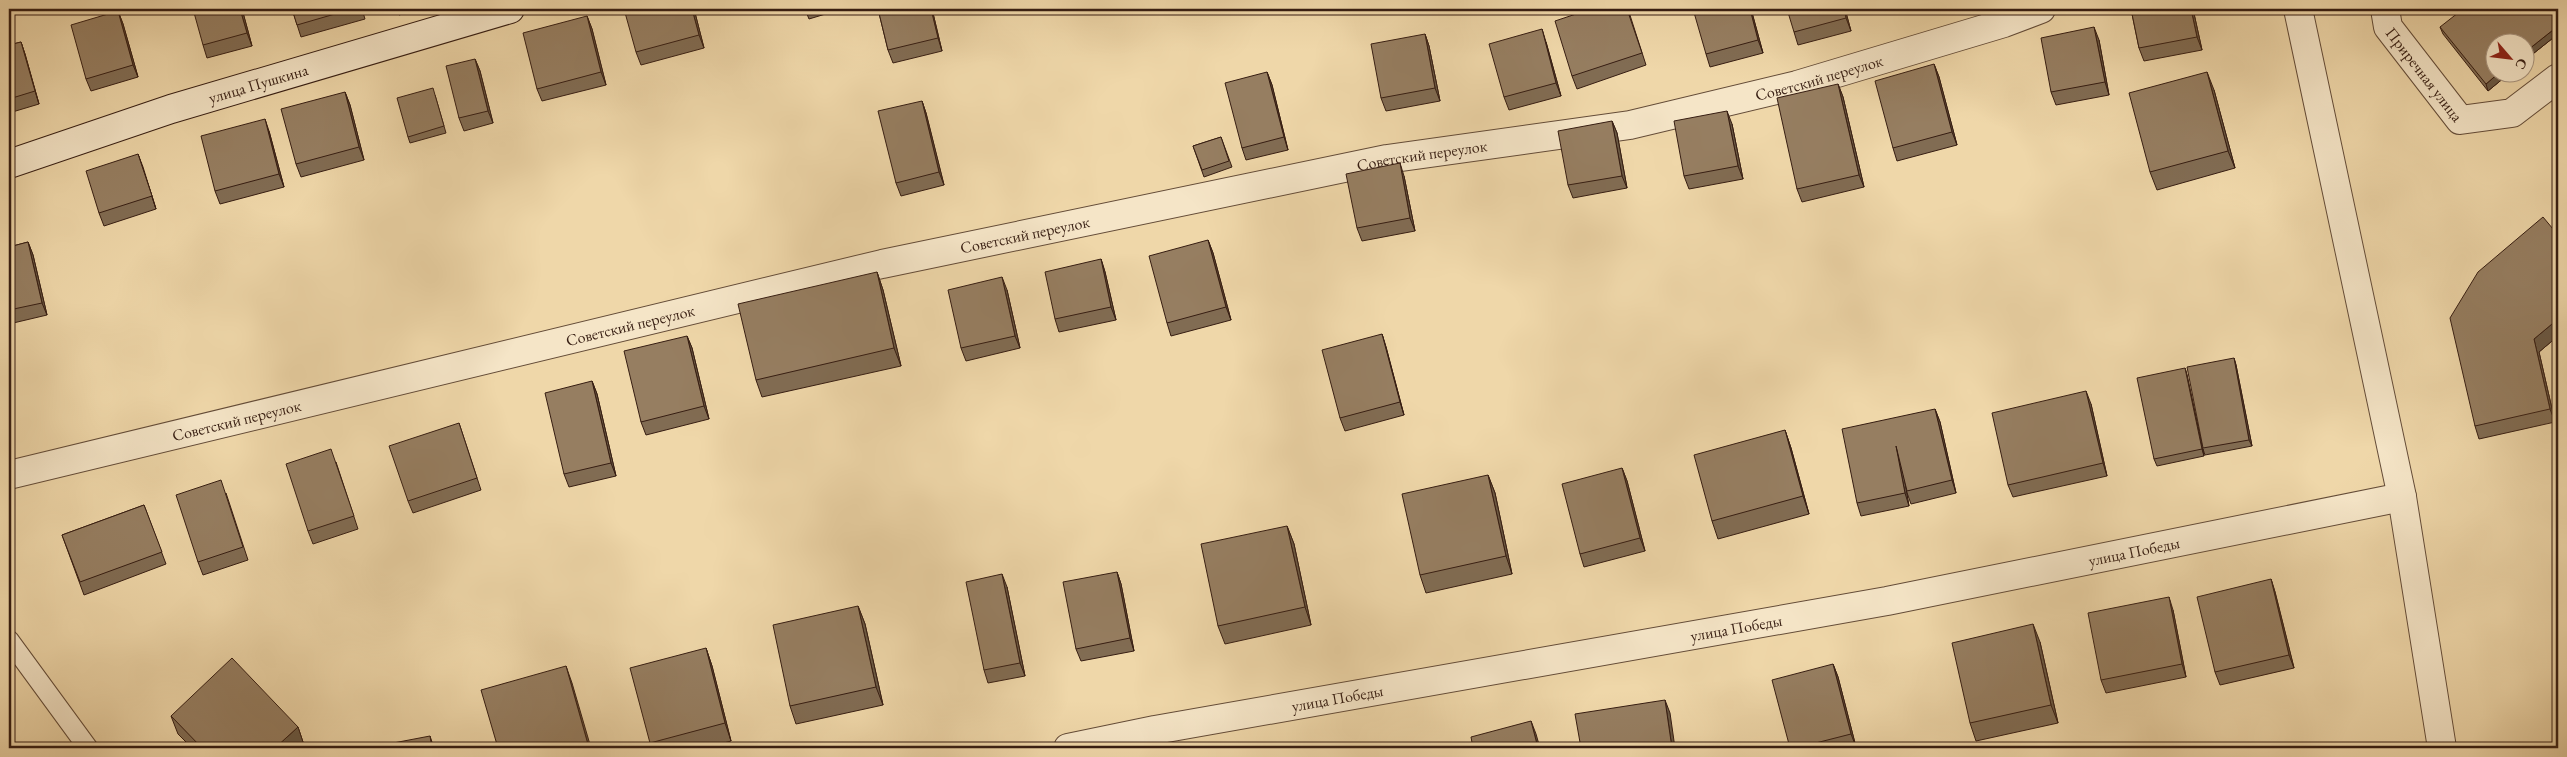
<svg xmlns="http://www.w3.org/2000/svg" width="2567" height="757" font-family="'EB Garamond',serif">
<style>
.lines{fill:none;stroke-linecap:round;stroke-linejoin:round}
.lane-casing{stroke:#644c38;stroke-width:21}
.street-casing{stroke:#644c38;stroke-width:30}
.secondary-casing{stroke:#361d12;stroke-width:30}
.lane{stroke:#f5e5c7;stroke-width:19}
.street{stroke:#f5e5c7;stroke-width:28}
.secondary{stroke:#f5e5c7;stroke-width:28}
.wall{fill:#816c53;stroke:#361d12}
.shaded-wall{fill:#695844;stroke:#361d12}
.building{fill:#967e61;stroke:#361d12}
.labels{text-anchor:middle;stroke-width:4;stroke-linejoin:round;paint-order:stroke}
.street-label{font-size:16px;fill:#361d12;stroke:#f5e5c7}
</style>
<rect width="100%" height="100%" fill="#efd7a9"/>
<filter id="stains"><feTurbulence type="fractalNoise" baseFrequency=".004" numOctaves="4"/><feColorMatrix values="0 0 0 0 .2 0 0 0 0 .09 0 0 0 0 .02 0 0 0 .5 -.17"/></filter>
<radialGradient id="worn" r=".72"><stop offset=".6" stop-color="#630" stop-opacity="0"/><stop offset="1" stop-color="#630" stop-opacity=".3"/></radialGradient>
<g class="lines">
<defs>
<path id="lane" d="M9,640L88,748"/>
<g id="street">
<path d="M2298,9L2402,497L2442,748"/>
<path id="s1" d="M2385,9L2388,27L2460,120L2512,113L2558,78"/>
<path id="s2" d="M9,475L882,264L1387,159L1630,125L1797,85L2004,23L2041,9"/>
<path id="s3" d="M1068,748L1155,730L1887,601L2402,497"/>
</g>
<g id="secondary">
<path id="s4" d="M9,164L171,109L510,9"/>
</g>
</defs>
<!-- lane casing -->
<use href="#lane" class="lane-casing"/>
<!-- street casing -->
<use href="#street" class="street-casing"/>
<!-- secondary casing -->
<use href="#secondary" class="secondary-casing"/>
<!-- lane -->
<use href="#lane" class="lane"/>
<!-- street -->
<use href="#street" class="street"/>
<!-- secondary -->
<use href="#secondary" class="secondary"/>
</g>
<!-- wall -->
<g class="wall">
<path d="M242,9L252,46L207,58L203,45Z"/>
<path d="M292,9H362L365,19L301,37Z"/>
<path d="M397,9H420L399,15Z"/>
<path d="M694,9L704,48L641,65L636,52Z"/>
<path d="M805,9H842L809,19Z"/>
<path d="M878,9H932L942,51L893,63L888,50Z"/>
<path d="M1628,9L1646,65L1577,89L1572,76Z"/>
<path d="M1751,9L1763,53L1710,67L1706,54Z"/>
<path d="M1845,9L1851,31L1798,45L1794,32Z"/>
<path d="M2131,9H2193L2202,50L2144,61L2139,48Z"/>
<path d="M2558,9V34L2524,61L2494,72H2511L2488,91L2443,34L2440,27Z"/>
<path d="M118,11L123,24L138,77L91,91L86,79Z"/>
<path d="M587,16L592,29L606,85L542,101L537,89Z"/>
<path d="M1425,34L1429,46L1440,101L1386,111L1381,98Z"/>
<path d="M2099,40L2109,95L2056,105L2051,92Z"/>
<path d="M21,42L25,54L39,104L9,113V45Z"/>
<path d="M1546,42L1561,96L1509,110L1504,97Z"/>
<path d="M475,59L480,71L493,123L464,131L459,118Z"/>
<path d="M1934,64L1939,77L1957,145L1897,161L1893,148Z"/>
<path d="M1267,72L1272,85L1288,150L1246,160L1242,148Z"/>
<path d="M1838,84L1843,97L1864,187L1802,202L1797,189Z"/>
<path d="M2214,90L2235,168L2157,190L2150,172Z"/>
<path d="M345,92L350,105L364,160L301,177L296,164Z"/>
<path d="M435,95L446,133L410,143L408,137Z"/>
<path d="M922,101L926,113L944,185L901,196L896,183Z"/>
<path d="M1612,121L1617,133L1627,188L1573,198L1568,185Z"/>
<path d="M1732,124L1743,179L1689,189L1684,176Z"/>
<path d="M269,131L284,187L220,204L215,191Z"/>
<path d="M1221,137L1232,167L1204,177L1193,146Z"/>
<path d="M138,154L156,209L104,226L99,213Z"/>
<path d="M1404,176L1415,231L1362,241L1357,228Z"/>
<path d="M2558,235V336L2539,352L2555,422L2479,439L2475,426Z"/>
<path d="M1208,240L1213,253L1231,320L1171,336L1167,323Z"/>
<path d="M28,242L33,255L47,315L9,324V247Z"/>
<path d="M1101,259L1105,272L1116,320L1059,332L1055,319Z"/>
<path d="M877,272L883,290L901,366L762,397L756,380Z"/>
<path d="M1007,290L1020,348L966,361L961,348Z"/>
<path d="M1382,334L1386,347L1404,415L1345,431L1340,418Z"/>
<path d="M687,336L692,348L709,419L646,435L641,422Z"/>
<path d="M2234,358L2236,365L2252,446L2205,455L2203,449L2204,456L2157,466L2154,459L2185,368L2187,375L2202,444Z"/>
<path d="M592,381L597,394L616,476L569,487L564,474Z"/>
<path d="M2091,404L2107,476L2013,497L2008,485Z"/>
<path d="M1935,409L1940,422L1956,493L1911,504L1906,490L1909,506L1861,516L1857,503Z"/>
<path d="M459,423L481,490L413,513L408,501Z"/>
<path d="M1785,430L1791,448L1809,514L1718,539L1712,521Z"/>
<path d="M336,462L358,529L313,544L308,531Z"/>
<path d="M1622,468L1627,481L1645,551L1584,567L1580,554Z"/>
<path d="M1488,475L1495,493L1512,574L1426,593L1420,575Z"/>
<path d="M226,493L248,560L203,575L198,562Z"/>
<path d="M144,505L166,564L84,595L62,535Z"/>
<path d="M1287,526L1294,544L1311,625L1225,644L1218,626Z"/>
<path d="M1117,572L1121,584L1134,651L1081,661L1076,649Z"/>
<path d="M2271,579L2275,592L2294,668L2220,685L2215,672Z"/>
<path d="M1007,587L1025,676L988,683L984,670Z"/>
<path d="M858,606L865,624L883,705L796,724L790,706Z"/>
<path d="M2173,610L2186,677L2106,693L2101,680Z"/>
<path d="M2040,642L2058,723L1976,741L1970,723Z"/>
<path d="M706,648L712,666L731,741L706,748H652L650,743Z"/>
<path d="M1833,664L1838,677L1856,747L1850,748H1790Z"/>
<path d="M171,716L298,727L304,745L300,748H192L178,734Z"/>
</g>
<!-- shaded-wall -->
<g class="shaded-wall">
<path d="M240,9H242L252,46L247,33Z"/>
<path d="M692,9H694L704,48L699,35Z"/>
<path d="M931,9H932L942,51L938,38Z"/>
<path d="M1750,9H1751L1763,53L1758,40Z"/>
<path d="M1844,9H1845L1851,31L1846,18Z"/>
<path d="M2191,9H2193L2202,50L2197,37Z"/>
<path d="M118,11L123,24L138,77L133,65Z"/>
<path d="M587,16L592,29L606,85L601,72Z"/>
<path d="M2558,26V34L2524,61V53Z"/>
<path d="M2094,27L2099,40L2109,95L2105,82Z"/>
<path d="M1542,29L1546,42L1561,96L1556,83Z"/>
<path d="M1425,34L1429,46L1440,101L1435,88Z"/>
<path d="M21,42L25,54L39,104L35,91Z"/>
<path d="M475,59L480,71L493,123L488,111Z"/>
<path d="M1934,64L1939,77L1957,145L1952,132Z"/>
<path d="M1267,72L1272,85L1288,150L1284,137Z"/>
<path d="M2207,72L2214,90L2235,168L2228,151Z"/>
<path d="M2500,72H2511L2488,91L2486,84Z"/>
<path d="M1838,84L1843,97L1864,187L1859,175Z"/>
<path d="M345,92L350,105L364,160L359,147Z"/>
<path d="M922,101L926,113L944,185L939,172Z"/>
<path d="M1727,111L1732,124L1743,179L1738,166Z"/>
<path d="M265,119L269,131L284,187L279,174Z"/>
<path d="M1612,121L1617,133L1627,188L1622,176Z"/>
<path d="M138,154L143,167L156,209L152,196Z"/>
<path d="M1400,163L1404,176L1415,231L1410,218Z"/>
<path d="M1208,240L1213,253L1231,320L1226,307Z"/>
<path d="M28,242L33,255L47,315L42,303Z"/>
<path d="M1101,259L1105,272L1116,320L1111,307Z"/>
<path d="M877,272L883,290L901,366L894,348Z"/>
<path d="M1002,277L1007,290L1020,348L1015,336Z"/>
<path d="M2558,319V336L2539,352L2555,422L2550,409L2534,339Z"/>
<path d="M1382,334L1386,347L1404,415L1400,402Z"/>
<path d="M687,336L692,348L709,419L704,406Z"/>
<path d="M2234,358L2236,365L2252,446L2249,440Z"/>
<path d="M2185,368L2187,375L2204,456L2202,449Z"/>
<path d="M592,381L597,394L616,476L611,463Z"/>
<path d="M2086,391L2091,404L2107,476L2103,463Z"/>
<path d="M1935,409L1940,422L1956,493L1952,480Z"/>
<path d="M1785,430L1791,448L1809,514L1803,496Z"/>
<path d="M1896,446L1901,459L1909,506L1905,493Z"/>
<path d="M1622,468L1627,481L1645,551L1640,538Z"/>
<path d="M1488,475L1495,493L1512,574L1506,556Z"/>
<path d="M1287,526L1294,544L1311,625L1305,607Z"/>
<path d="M1117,572L1121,584L1134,651L1130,638Z"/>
<path d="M1002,574L1007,587L1025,676L1020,663Z"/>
<path d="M2271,579L2275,592L2294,668L2289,655Z"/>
<path d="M2169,597L2173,610L2186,677L2182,664Z"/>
<path d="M858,606L865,624L883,705L876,687Z"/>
<path d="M2033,624L2040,642L2058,723L2051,705Z"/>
<path d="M706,648L712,666L731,741L725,723Z"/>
<path d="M1833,664L1838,677L1856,747L1851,734Z"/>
<path d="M566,666L572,683L591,748H589Z"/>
<path d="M1665,700L1670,713L1675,748H1672Z"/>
<path d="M1531,721L1536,734L1540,748H1538Z"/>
<path d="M298,727L304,745L300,748H275Z"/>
<path d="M430,736L434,748H432Z"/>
</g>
<!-- building -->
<g class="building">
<path d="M193,9H240L247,33L203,45Z"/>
<path d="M292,9H352L297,25Z"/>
<path d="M624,9H692L699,35L636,52Z"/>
<path d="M878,9H931L938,38L888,50Z"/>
<path d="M1591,9H1627L1642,53L1572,76L1555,21Z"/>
<path d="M1693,9H1750L1758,40L1706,54Z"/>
<path d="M1787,9H1844L1846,18L1794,32Z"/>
<path d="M2131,9H2191L2197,37L2139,48Z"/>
<path d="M2463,9H2558V26L2524,53V42H2494V72H2500L2486,84L2440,27Z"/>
<path d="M118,11L133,65L86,79L71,25Z"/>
<path d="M587,16L601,72L537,89L523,33Z"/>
<path d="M2094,27L2105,82L2051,92L2041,38Z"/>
<path d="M1542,29L1556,83L1504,97L1489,44Z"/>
<path d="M1425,34L1435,88L1381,98L1371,44Z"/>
<path d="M21,42L35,91L9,99V45Z"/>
<path d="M475,59L488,111L459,118L446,66Z"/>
<path d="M1934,64L1952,132L1893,148L1875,81Z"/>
<path d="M1267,72L1284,137L1242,148L1225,83Z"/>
<path d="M2207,72L2228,151L2150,172L2129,93Z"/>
<path d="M1838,84L1859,175L1797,189L1777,98Z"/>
<path d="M433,88L444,126L408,137L397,98Z"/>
<path d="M345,92L359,147L296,164L281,109Z"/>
<path d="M922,101L939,172L896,183L878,111Z"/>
<path d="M1727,111L1738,166L1684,176L1674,121Z"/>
<path d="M265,119L279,174L215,191L201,136Z"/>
<path d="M1612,121L1622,176L1568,185L1558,131Z"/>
<path d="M1221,137L1229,161L1202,170L1193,146Z"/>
<path d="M138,154L152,196L99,213L86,171Z"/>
<path d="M1400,163L1410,218L1357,228L1346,174Z"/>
<path d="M2543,217L2558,235V319L2534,339L2550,409L2475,426L2450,318L2478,272Z"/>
<path d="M1208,240L1226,307L1167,323L1149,256Z"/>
<path d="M28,242L42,303L9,310V247Z"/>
<path d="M1101,259L1111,307L1055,319L1045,272Z"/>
<path d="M877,272L894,348L756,380L738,304Z"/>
<path d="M1002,277L1015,336L961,348L948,290Z"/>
<path d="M1382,334L1400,402L1340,418L1322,350Z"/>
<path d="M687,336L704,406L641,422L624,351Z"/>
<path d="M2234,358L2249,440L2203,448L2187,367Z"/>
<path d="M2185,368L2202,449L2154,459L2137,378Z"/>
<path d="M592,381L611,463L564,474L545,393Z"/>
<path d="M2086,391L2103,463L2008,485L1992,413Z"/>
<path d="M1935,409L1952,480L1907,491L1896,446L1905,493L1857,503L1842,429Z"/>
<path d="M459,423L477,478L408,501L389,446Z"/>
<path d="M1785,430L1803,496L1712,521L1694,455Z"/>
<path d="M331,449L354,516L308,531L286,464Z"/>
<path d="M1622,468L1640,538L1580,554L1562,484Z"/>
<path d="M1488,475L1506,556L1420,575L1402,494Z"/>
<path d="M221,480L243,547L198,562L176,495Z"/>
<path d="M144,505L162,552L80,582L62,535Z"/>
<path d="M1287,526L1305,607L1218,626L1201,544Z"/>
<path d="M1117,572L1130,638L1076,649L1063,582Z"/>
<path d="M1002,574L1020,663L984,670L966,582Z"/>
<path d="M2271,579L2289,655L2215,672L2197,597Z"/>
<path d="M2169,597L2182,664L2101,680L2088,613Z"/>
<path d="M858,606L876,687L790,706L773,625Z"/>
<path d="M2033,624L2051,705L1970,723L1952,643Z"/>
<path d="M706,648L725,723L650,743L630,668Z"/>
<path d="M232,658L298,727L275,748H202L171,716Z"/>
<path d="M1833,664L1851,734L1796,748H1790L1772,680Z"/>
<path d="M566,666L589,748H498L481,690Z"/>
<path d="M1665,700L1672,748H1581L1575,714Z"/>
<path d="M1531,721L1538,748H1473L1471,737Z"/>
<path d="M430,736L432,748H367Z"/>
</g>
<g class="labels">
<!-- street labels -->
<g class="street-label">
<text dy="6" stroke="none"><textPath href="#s1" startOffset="78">Приречная улица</textPath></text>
<text dy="6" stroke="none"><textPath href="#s2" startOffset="1854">Советский переулок</textPath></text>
<text dy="6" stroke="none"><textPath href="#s4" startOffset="262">улица Пушкина</textPath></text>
<text dy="6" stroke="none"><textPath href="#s2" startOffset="1449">Советский переулок</textPath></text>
<text dy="6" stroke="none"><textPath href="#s2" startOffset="1044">Советский переулок</textPath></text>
<text dy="6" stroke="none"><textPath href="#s2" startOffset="639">Советский переулок</textPath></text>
<text dy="6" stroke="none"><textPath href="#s2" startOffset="234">Советский переулок</textPath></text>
<text dy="6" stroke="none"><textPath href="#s3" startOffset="1084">улица Победы</textPath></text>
<text dy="6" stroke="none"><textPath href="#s3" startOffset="679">улица Победы</textPath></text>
<text dy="6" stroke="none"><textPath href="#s3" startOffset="274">улица Победы</textPath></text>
</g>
</g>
<!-- margin -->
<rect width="2567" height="757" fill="none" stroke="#efd7a9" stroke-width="30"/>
<rect x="10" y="10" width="2547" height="737" fill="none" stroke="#361d12" stroke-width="2.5"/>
<rect x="15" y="15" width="2537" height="727" fill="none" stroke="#361d12"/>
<!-- north arrow -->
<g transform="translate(2510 58) rotate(118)"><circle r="24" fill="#f5e5c7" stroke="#a9957f"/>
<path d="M0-4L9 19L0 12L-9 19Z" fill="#8f2418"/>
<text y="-8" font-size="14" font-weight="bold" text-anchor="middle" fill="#361d12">С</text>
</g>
<rect width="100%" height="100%" filter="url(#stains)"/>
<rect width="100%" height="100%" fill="url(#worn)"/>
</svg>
